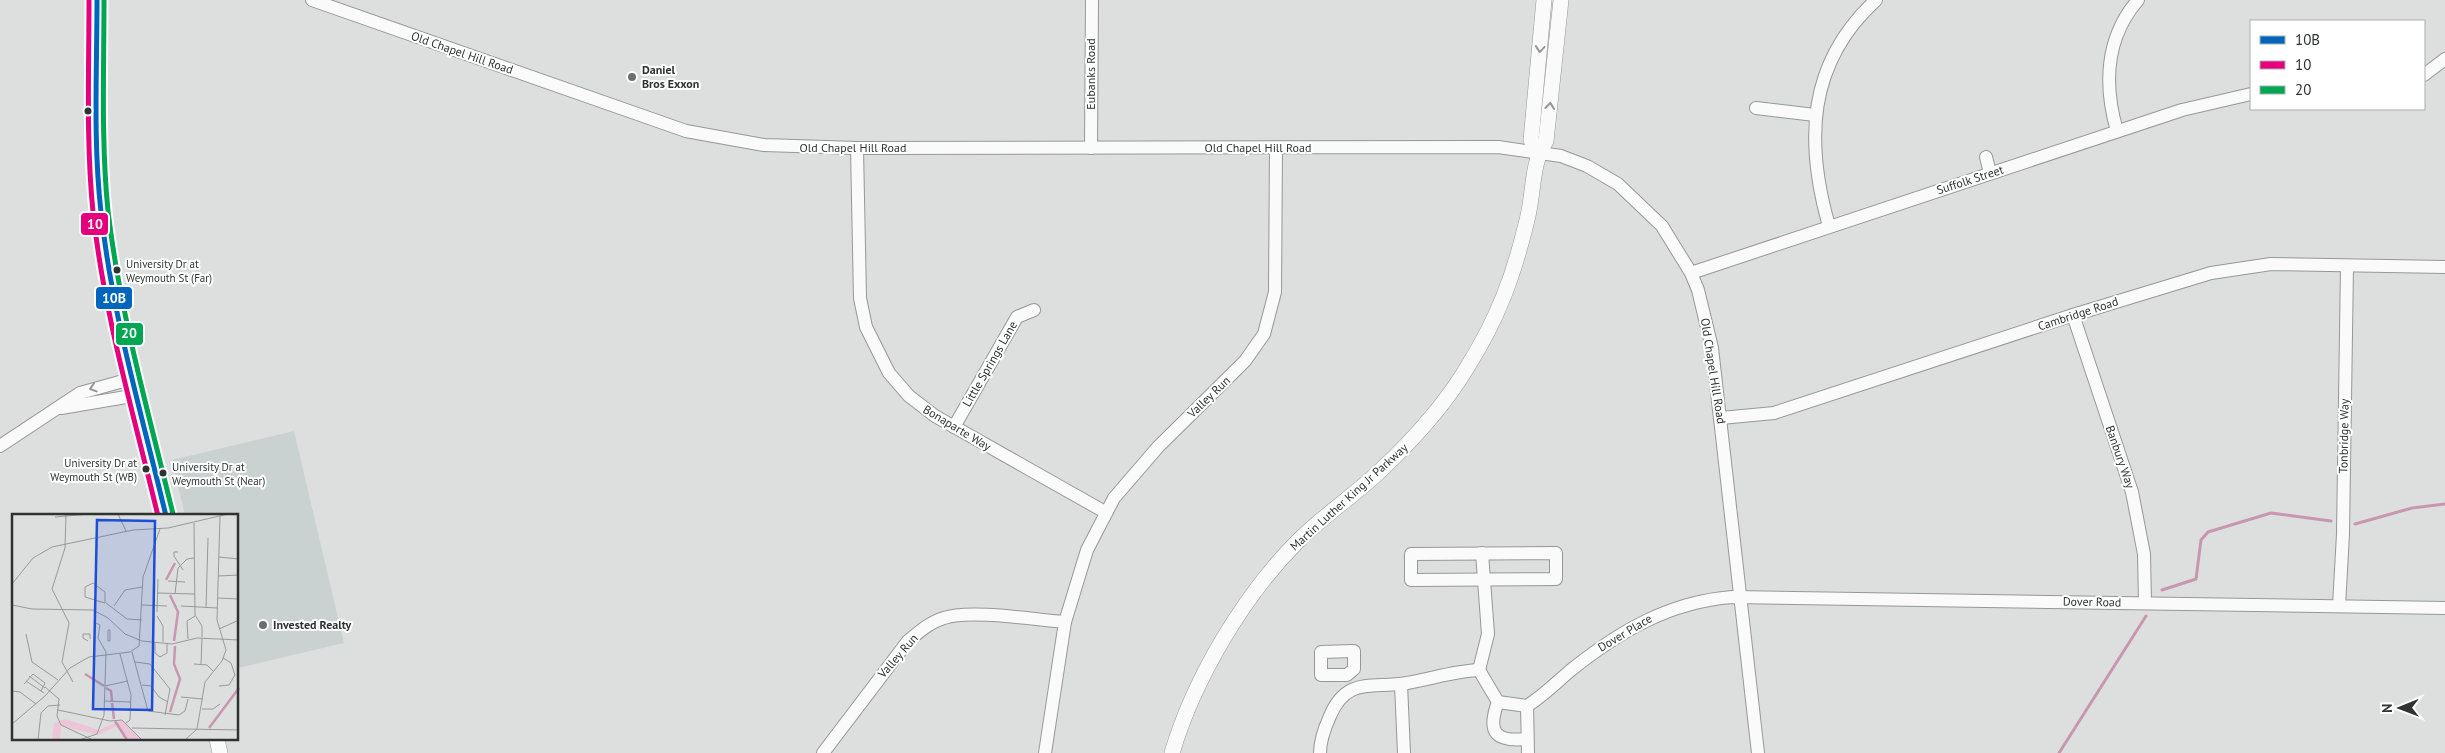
<svg xmlns="http://www.w3.org/2000/svg" width="2445" height="753" font-family="'PT Sans',sans-serif">
<style>
.built{fill:#cad2d1}
.lines{fill:none;stroke-linecap:round;stroke-linejoin:round}
.stream{stroke:#c897af;stroke-width:3}
.minor-casing{stroke:#969797;stroke-width:14}
.major-casing{stroke:#969797;stroke-width:16}
.minor{stroke:#fafafa;stroke-width:12}
.major{stroke:#fafafa;stroke-width:15}
.bus-1-casing{stroke:#fff;stroke-width:9}
.bus-2-casing{stroke:#fff;stroke-width:9}
.bus-3-casing{stroke:#fff;stroke-width:9}
.bus-1{stroke:#0065bd;stroke-width:5}
.bus-2{stroke:#e5007d;stroke-width:5}
.bus-3{stroke:#00a651;stroke-width:5}
.oneway{stroke:#959696}
.poi-dot{fill:#6d6f6f;stroke:#fff;stroke-width:2}
.bus-dot{fill:#303232;stroke:#fff;stroke-width:2}
.labels{text-anchor:middle;stroke-width:4;stroke-linejoin:round;paint-order:stroke}
.bus-label{font-size:11px;fill:#303232;stroke:#fff;text-anchor:start}
.street-label{font-size:12px;fill:#303232;stroke:#fff}
.poi-label{font-size:12px;font-weight:bold;fill:#303232;stroke:#fff;text-anchor:start}
.inset-river{fill:none;stroke:#c897af;stroke-width:2.5}
.inset-road{fill:none;stroke:#989a9a;stroke-width:1}
.view{fill:#1d4ed8;fill-opacity:0.15;stroke:#1d4ed8;stroke-width:2.5}
.inset-edge{fill:none;stroke:#303232;stroke-width:2.5}
.line-badge{stroke:#fff;stroke-width:2}
.badge-label{font-size:14px;text-anchor:middle;font-weight:bold;fill:#fff}
</style>
<rect width="100%" height="100%" fill="#dddfdf"/>
<!-- built -->
<path class="built" d="M294,431L344,643L238,668V516L185,515L172,460Z"/>
<g class="lines">
<!-- stream -->
<g class="stream">
<path d="M2355,524L2412,508L2445,504"/>
<path d="M2162,590L2196,579L2201,540L2208,532L2271,513L2331,521"/>
<path d="M2059,753L2146,616"/>
</g>
<defs>
<g id="minor">
<path d="M312,0L686,131L764,145L857,148L1498,147L1561,156L1587,166L1618,184L1662,226L1691,273L1698,290L1712,348L1758,753"/>
<path d="M2424,75L2445,59"/>
<path d="M1756,108L1815,115"/>
<path d="M2117,131C2104,86 2105,38 2138,0"/>
<path d="M857,148L860,298L866,327L889,373L909,396L935,416L1105,512"/>
<path d="M1091,148L1092,0"/>
<path d="M1986,157L1990,173"/>
<path d="M1829,226C1805,142 1807,63 1876,0"/>
<path d="M1691,273L2182,110L2251,94"/>
<path d="M2073,315L2132,492L2144,554L2145,603"/>
<path d="M61,408L138,395"/>
<path d="M1721,418L1774,413L2073,315L2211,273L2271,264L2445,267"/>
<path d="M954,427L1017,317L1034,310"/>
<path d="M0,446L80,393L134,378"/>
<path d="M1556,553V579L1411,580V554Z"/>
<path d="M2339,606L2343,534L2347,266"/>
<path d="M1065,622L1087,550L1114,498L1158,447L1245,361L1264,334L1275,292L1276,148"/>
<path d="M1354,651V669L1347,675H1321V652Z"/>
<path d="M1479,670L1498,702L1527,706C1543,696 1557,682 1571,670C1620,631 1669,602 1732,597L2445,608"/>
<path d="M1479,670L1488,634L1482,553"/>
<path d="M1401,684L1404,753"/>
<path d="M1498,702C1486,734 1497,742 1527,739"/>
<path d="M1527,706L1528,753"/>
<path d="M823,753L908,641C919,632 930,622 944,618C970,609 1036,620 1065,622L1045,753"/>
<path d="M1320,753C1320,741 1325,727 1330,716C1347,676 1372,689 1407,683C1431,679 1454,671 1479,670"/>
</g>
<g id="major">
<path d="M97,0C97,71 94,142 101,212C112,314 143,416 166,516"/>
<path d="M1538,152L1531,140L1544,0"/>
<path d="M217,739L220,753"/>
<path d="M1172,753C1194,679 1243,596 1298,541C1324,515 1355,495 1381,470C1414,439 1445,405 1468,366C1498,318 1514,275 1527,220C1534,194 1531,163 1546,141L1561,0"/>
</g>
</defs>
<!-- minor casing -->
<use href="#minor" class="minor-casing"/>
<!-- major casing -->
<use href="#major" class="major-casing"/>
<!-- minor -->
<use href="#minor" class="minor"/>
<!-- major -->
<use href="#major" class="major"/>
<defs>
<path id="bus-1" d="M97,0C97,71 93,142 101,212C112,315 142,415 166,516"/>
<path id="bus-2" d="M89,0C89,71 86,142 93,212C104,315 134,415 158,516"/>
<path id="bus-3" d="M104,0C104,70 101,141 108,211C120,314 149,414 173,514"/>
</defs>
<!-- bus-1 casing -->
<use href="#bus-1" class="bus-1-casing"/>
<!-- bus-2 casing -->
<use href="#bus-2" class="bus-2-casing"/>
<!-- bus-3 casing -->
<use href="#bus-3" class="bus-3-casing"/>
<!-- bus-1 -->
<use href="#bus-1" class="bus-1"/>
<!-- bus-2 -->
<use href="#bus-2" class="bus-2"/>
<!-- bus-3 -->
<use href="#bus-3" class="bus-3"/>
</g>
<!-- one-way arrows -->
<defs><path id="oneway-chevron" d="M-2-3.5L2.5 0L-2 3.5" fill="none" stroke-width="1.6" stroke-linecap="round" stroke-linejoin="round" transform="scale(1.25)"/></defs>
<g class="oneway">
<use href="#oneway-chevron" transform="translate(1540 49) rotate(95)"/>
<use href="#oneway-chevron" transform="translate(1550 106) rotate(-84)"/>
<use href="#oneway-chevron" transform="translate(93 388) rotate(162)"/>
</g>
<!-- markers -->
<g class="poi-dot">
<circle cx="632" cy="77" r="5"/>
<circle cx="263" cy="625" r="5"/>
</g>
<g class="bus-dot">
<circle cx="88" cy="111" r="4.5"/>
<circle cx="117" cy="270" r="4.5"/>
<circle cx="146" cy="469" r="4.5"/>
<circle cx="163" cy="473" r="4.5"/>
</g>
<g class="labels">
<!-- bus labels -->
<g class="bus-label">
<text x="126" y="268">University Dr at<tspan x="126" dy="14">Weymouth St (Far)</tspan></text>
<text x="137" y="467" text-anchor="end">University Dr at<tspan x="137" dy="14">Weymouth St (WB)</tspan></text>
<text x="172" y="471">University Dr at<tspan x="172" dy="14">Weymouth St (Near)</tspan></text>
</g>
<!-- street labels -->
<g class="street-label">
<text transform="translate(462 53) rotate(19)" y="4">Old Chapel Hill Road</text>
<text transform="translate(1091 74) rotate(-90)" y="4">Eubanks Road</text>
<text x="853" y="152">Old Chapel Hill Road</text>
<text x="1258" y="152">Old Chapel Hill Road</text>
<text transform="translate(1970 180) rotate(-18)" y="4">Suffolk Street</text>
<text transform="translate(2078 314) rotate(-18)" y="4">Cambridge Road</text>
<text transform="translate(990 364) rotate(-60)" y="4">Little Springs Lane</text>
<text transform="translate(1713 371) rotate(81)" y="4">Old Chapel Hill Road</text>
<text transform="translate(1209 397) rotate(-44)" y="4">Valley Run</text>
<text transform="translate(957 428) rotate(31)" y="4">Bonaparte Way</text>
<text transform="translate(2344 436) rotate(-89)" y="4">Tonbridge Way</text>
<text transform="translate(2120 457) rotate(71)" y="4">Banbury Way</text>
<text transform="translate(1349 497) rotate(-42)" y="4">Martin Luther King Jr Parkway</text>
<text transform="translate(2092 602) rotate(1)" y="4">Dover Road</text>
<text transform="translate(1625 633) rotate(-31)" y="4">Dover Place</text>
<text transform="translate(898 656) rotate(-49)" y="4">Valley Run</text>
</g>
<!-- poi labels -->
<g class="poi-label">
<text x="642" y="74">Daniel<tspan x="642" dy="14">Bros Exxon</tspan></text>
<text x="273" y="629">Invested Realty</text>
</g>
</g>
<!-- overview -->
<g transform="translate(12 514)">
<rect width="226" height="226" fill="#dddfdf"/>
<path d="M53,205L87,216L110,206L129,226H117L105,212L86,221L49,212L48,226H40L42,209Z" fill="#ecc5d8"/>
<path class="inset-river" d="M154,66L163,49M158,81L166,98L162,127M73,160L92,172M94,174L99,177L100,187M100,189L102,205M158,198L168,165L162,150L163,132M103,207L115,226M197,214L227,174"/>
<path class="inset-road" d="M54,0L53,34L40,75L57,109L50,148L61,168M106,0L114,17M43,3L77,0M182,9L183,101L190,112V123M166,38H162V42L171,56M207,43L227,45M206,62L227,61M156,67L173,68M81,69L93,78V89L73,83V73ZM0,70L21,44L40,33L121,16L156,14L216,0M145,79L183,80M163,80L166,54L175,45L182,44M205,84L227,85M94,89L115,105L130,106M0,91L20,95L81,96L96,104L113,120L130,127L160,130L185,124L227,126M130,91L155,92M102,92L113,76L130,73M169,92L205,94M194,94L196,24M145,98L146,65M145,102L151,112V128M207,115L227,106M98,116V127H96V116ZM14,120L20,148L46,166M176,125L175,107L183,102M76,127L71,124V120H78V125M143,128V139L148,143L155,139V130M120,138L136,197M108,140L119,181L118,206L114,209M123,148L138,150L158,175L153,201M182,150L195,151L201,157M189,150L190,124M17,162L33,174M14,167L32,179M12,170L21,160L33,169L29,177M130,171L139,172L147,183L156,188M93,172L116,167M207,172L217,171L223,161L219,149L211,144M33,173L47,185L45,202L49,211L81,226M0,177L8,178L24,190M169,183L191,185M93,187L119,188M190,195H201L208,190M46,196L98,207L110,206L130,226M136,197L167,201L173,197L176,185M0,210L33,182L58,154L77,143L118,138L127,132L131,63L148,15M120,214L227,216M26,226L29,199L36,192L48,191M67,226L85,220L92,201L94,138L86,124L88,111L82,108M173,226L185,215L193,168L210,147L214,136L205,106L208,2"/>
<path class="view" d="M85,6L143,7L140,196L81,195Z"/>
<rect width="226" height="226" class="inset-edge"/>
</g>
<g class="line-badge">
<rect x="80" y="212" width="29" height="24" rx="5" fill="#e5007d"/>
<rect x="95" y="286" width="38" height="24" rx="5" fill="#0065bd"/>
<rect x="115" y="322" width="29" height="24" rx="5" fill="#00a651"/>
</g>
<g class="badge-label">
<text x="95" y="229">10</text>
<text x="114" y="303">10B</text>
<text x="129" y="338">20</text>
</g>
<!-- legend -->
<rect x="2250" y="20" width="175" height="90" fill="#ffffff" stroke="#acadad"/>
<rect x="2260" y="36" width="25" height="8" fill="#0065bd" stroke="#acadad"/>
<text x="2295" y="45" font-size="15" fill="#303232">10B</text>
<rect x="2260" y="61" width="25" height="8" fill="#e5007d" stroke="#acadad"/>
<text x="2295" y="70" font-size="15" fill="#303232">10</text>
<rect x="2260" y="86" width="25" height="8" fill="#00a651" stroke="#acadad"/>
<text x="2295" y="95" font-size="15" fill="#303232">20</text>
<!-- north arrow -->
<g transform="translate(2400 708) rotate(269)" stroke="#ffffff" stroke-width="4" paint-order="stroke">
<path d="M0-4L9 19L0 12L-9 19Z" fill="#303232"/>
<text y="-8" font-size="14" font-weight="bold" text-anchor="middle" fill="#303232">N</text>
</g>
</svg>
